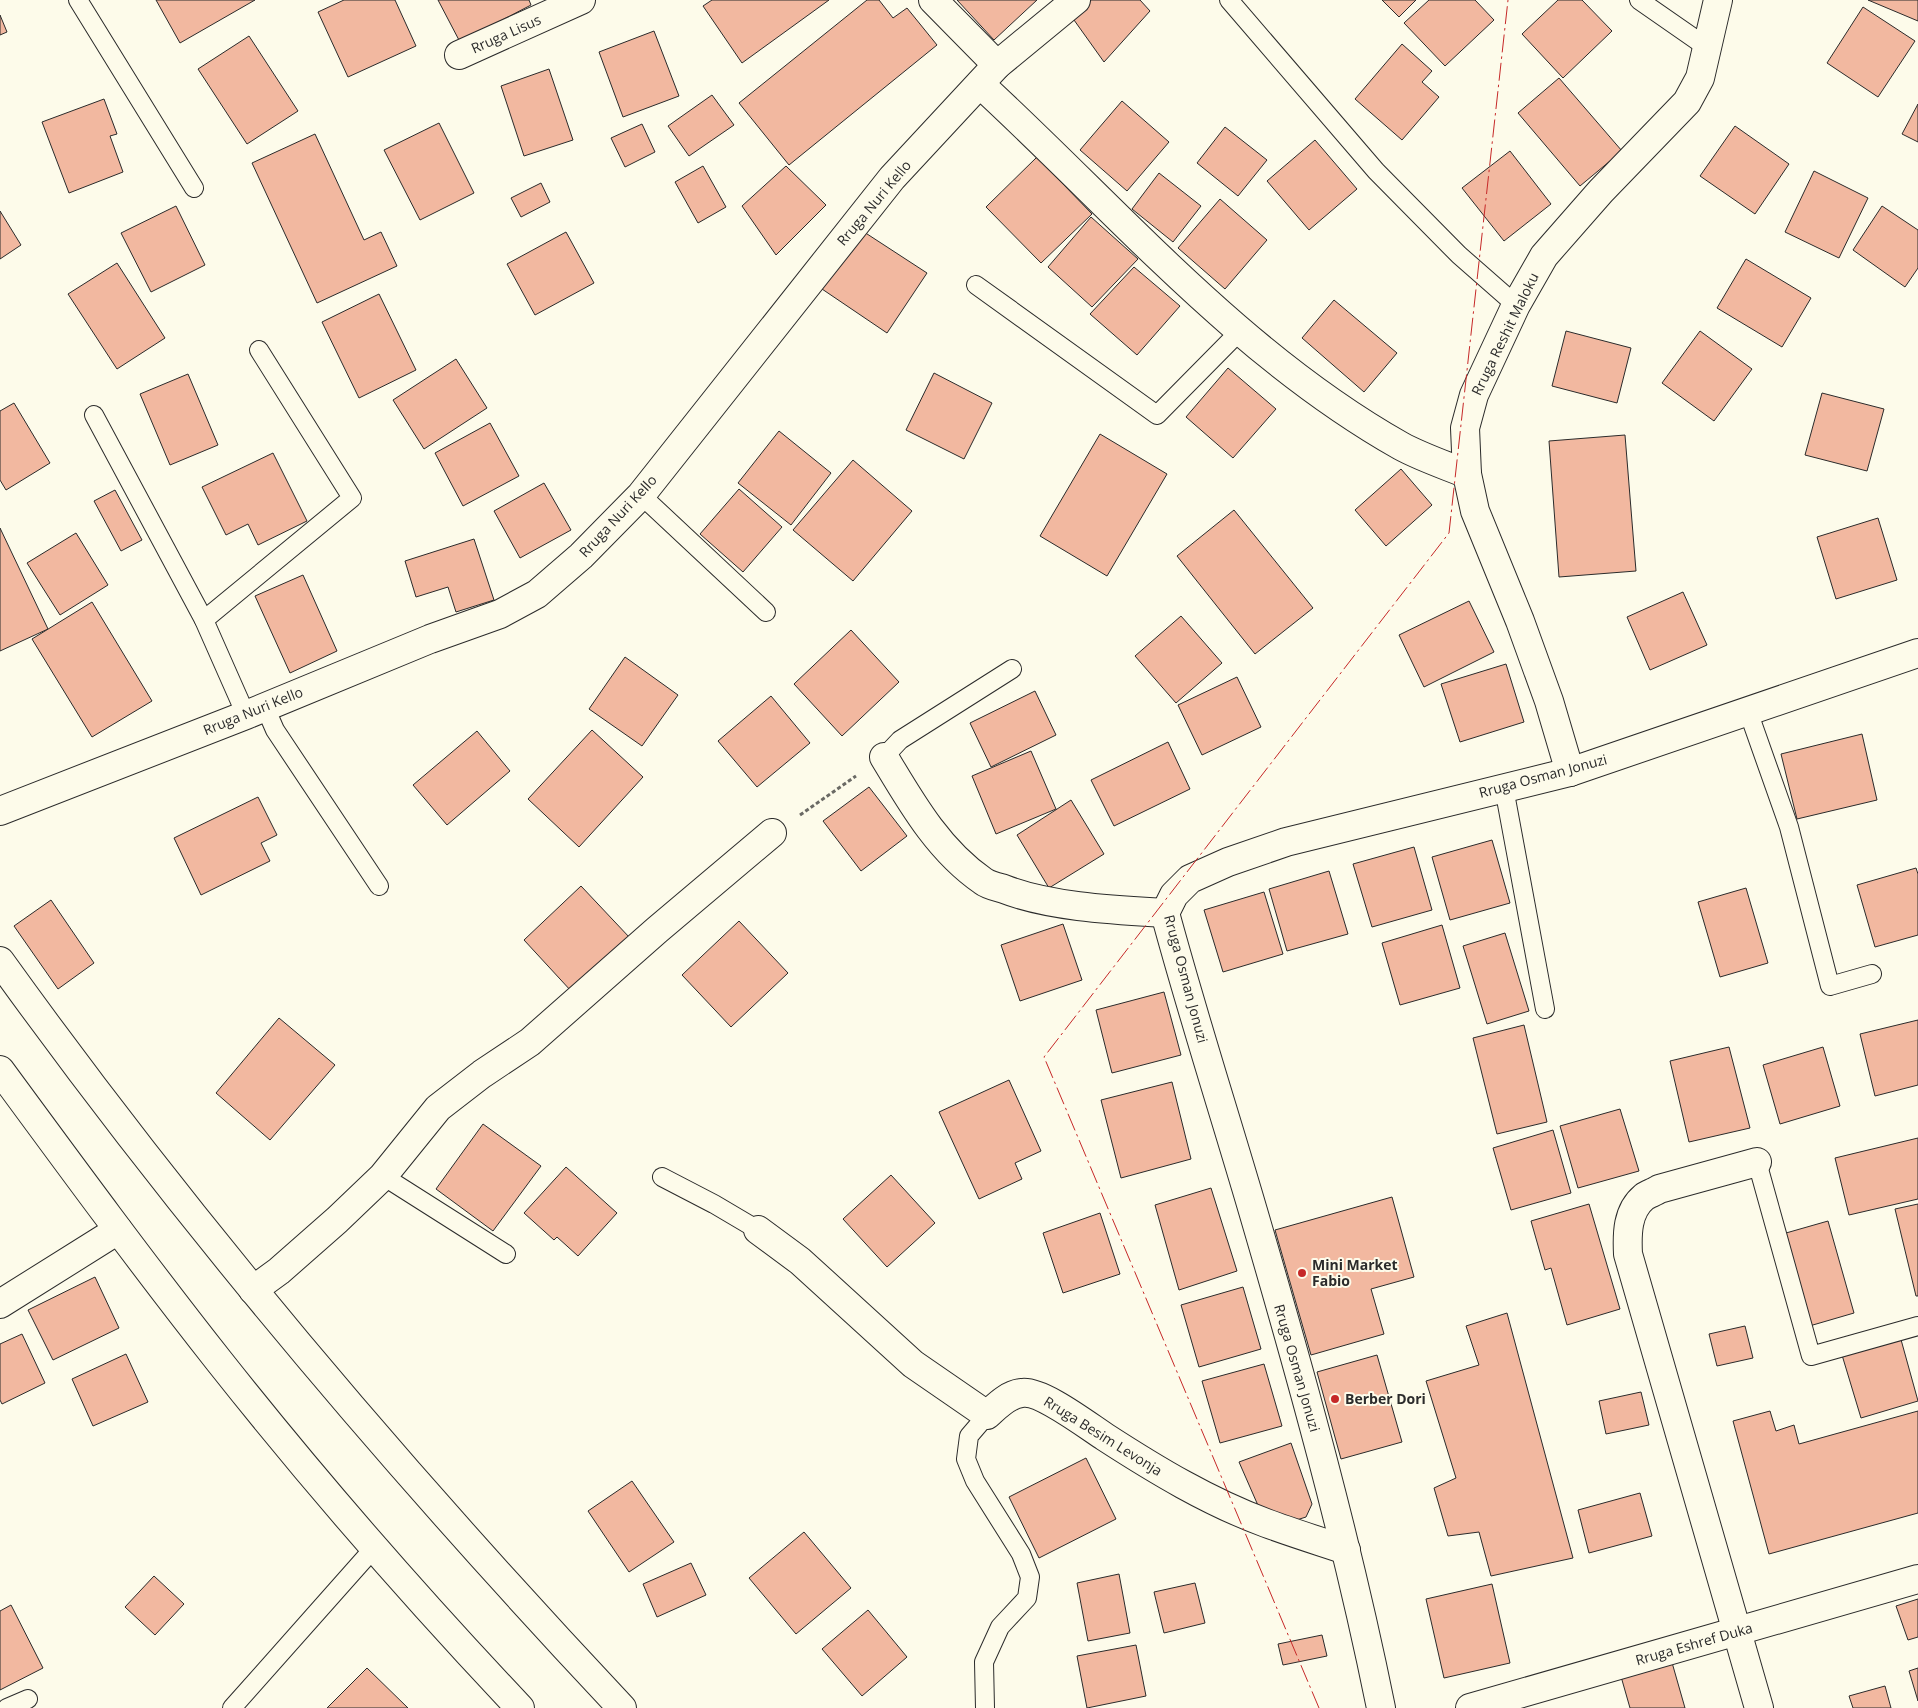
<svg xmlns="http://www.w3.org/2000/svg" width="1918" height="1708" font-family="'Open Sans',sans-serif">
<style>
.building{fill:#f2b8a0;stroke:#2b2b2b}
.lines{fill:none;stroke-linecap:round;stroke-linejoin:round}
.lane-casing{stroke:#2b2b2b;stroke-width:20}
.street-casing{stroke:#2b2b2b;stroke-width:30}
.secondary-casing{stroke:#2b2b2b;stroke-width:30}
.path{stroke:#6a6964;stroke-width:3;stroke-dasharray:4 2.5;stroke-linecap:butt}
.lane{stroke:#fdfbea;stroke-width:18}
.street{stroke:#fdfbea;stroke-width:28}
.secondary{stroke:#fdfbea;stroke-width:28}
.power{stroke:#c62828;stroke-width:1;stroke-dasharray:18 4 2.5 4;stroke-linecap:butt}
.poi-dot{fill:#c62828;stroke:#fdfbea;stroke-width:2}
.labels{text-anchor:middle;stroke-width:4;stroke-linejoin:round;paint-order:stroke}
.street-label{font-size:14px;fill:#2b2b2b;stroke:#fdfbea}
.poi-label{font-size:14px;font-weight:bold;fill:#2b2b2b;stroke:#fdfbea;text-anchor:start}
</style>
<rect width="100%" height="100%" fill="#fdfbea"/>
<!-- building -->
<g class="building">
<path d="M156,0H255L180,43Z"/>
<path d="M344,0H395L416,46L348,77L318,12Z"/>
<path d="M438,0H529L531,5L460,42Z"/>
<path d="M712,0H829L742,63L703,6Z"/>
<path d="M867,0H879L893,18L907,8L937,45L789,165L739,103Z"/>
<path d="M957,0H1037L994,40Z"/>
<path d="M1091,0H1140L1150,11L1104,62L1074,20Z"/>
<path d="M1382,0H1416L1399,17Z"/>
<path d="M1429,0H1475L1494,20L1445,66L1404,23Z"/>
<path d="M1558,0H1582L1612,31L1563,78L1522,34Z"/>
<path d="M1868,0H1918V21Z"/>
<path d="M1863,7L1915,41L1878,97L1827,63Z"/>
<path d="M0,15L7,32L0,35Z"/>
<path d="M654,31L679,96L623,117L599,52Z"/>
<path d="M249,36L298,111L247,144L198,69Z"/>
<path d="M1402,44L1432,71L1422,82L1439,97L1402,140L1355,99Z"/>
<path d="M549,69L573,140L524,156L501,86Z"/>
<path d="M1559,78L1622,151L1580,186L1518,113Z"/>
<path d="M712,95L734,125L689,156L668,126Z"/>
<path d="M104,99L117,134L110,136L123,172L69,193L42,122Z"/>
<path d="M1122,101L1169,142L1127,191L1080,150Z"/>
<path d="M1918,104V142L1902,134Z"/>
<path d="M439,123L474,193L420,220L384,150Z"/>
<path d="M642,124L655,152L625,167L611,138Z"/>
<path d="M1735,126L1789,164L1755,214L1700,176Z"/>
<path d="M1225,127L1267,160L1238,196L1197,163Z"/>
<path d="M315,134L364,240L381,232L397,266L317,303L252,163Z"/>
<path d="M1315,140L1357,189L1309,230L1267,181Z"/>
<path d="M1510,151L1551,204L1504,241L1462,188Z"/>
<path d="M1037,157L1092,214L1041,263L986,207Z"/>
<path d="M703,166L726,207L698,223L675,182Z"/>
<path d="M786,166L826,205L776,255L742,206Z"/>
<path d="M1814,171L1868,198L1839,258L1785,232Z"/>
<path d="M1159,173L1201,206L1173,242L1132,209Z"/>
<path d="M541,183L550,202L521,217L511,198Z"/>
<path d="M1220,199L1267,240L1225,289L1178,248Z"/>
<path d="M176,206L205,265L151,292L121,233Z"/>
<path d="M1882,206L1918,230V268L1905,287L1853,250Z"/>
<path d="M0,211L21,245L0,259Z"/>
<path d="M1091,217L1138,259L1092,307L1048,267Z"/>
<path d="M861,230L927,273L887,333L822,289Z"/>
<path d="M566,232L594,283L535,315L507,264Z"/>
<path d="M1746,259L1811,298L1782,347L1717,308Z"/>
<path d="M117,263L165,338L117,369L68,294Z"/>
<path d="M1134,267L1180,306L1137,355L1090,314Z"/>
<path d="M379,294L416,370L359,398L322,322Z"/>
<path d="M1334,300L1397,353L1364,392L1302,338Z"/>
<path d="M1566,331L1631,348L1617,403L1552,386Z"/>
<path d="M1700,331L1752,369L1714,421L1662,383Z"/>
<path d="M456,359L487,408L424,449L393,400Z"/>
<path d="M1228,368L1276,409L1233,458L1186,417Z"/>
<path d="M934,373L992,403L964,459L906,430Z"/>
<path d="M188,374L218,445L170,465L140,394Z"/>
<path d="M1822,393L1884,409L1867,471L1805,455Z"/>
<path d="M14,403L50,463L6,490L0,480V411Z"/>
<path d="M490,423L519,476L463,506L435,453Z"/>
<path d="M779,431L831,473L791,525L738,483Z"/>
<path d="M1100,434L1167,474L1107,576L1040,536Z"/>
<path d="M1625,435L1636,571L1559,577L1549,441Z"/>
<path d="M273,453L307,521L258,545L248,524L226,535L202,487Z"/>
<path d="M853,460L912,511L853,581L793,530Z"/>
<path d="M1401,469L1432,505L1386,546L1355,510Z"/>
<path d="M544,483L571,530L520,558L494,511Z"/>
<path d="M739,489L782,527L743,572L700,534Z"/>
<path d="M115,490L142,540L121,551L94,501Z"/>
<path d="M1234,510L1313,608L1255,654L1177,556Z"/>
<path d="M1878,518L1897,580L1836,599L1817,537Z"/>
<path d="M0,528L48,629L0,651Z"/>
<path d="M76,533L108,585L60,615L27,563Z"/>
<path d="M474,539L494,600L456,612L448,587L416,597L405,561Z"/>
<path d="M303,575L337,651L290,673L255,596Z"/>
<path d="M1683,592L1707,645L1650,670L1627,617Z"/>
<path d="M1469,601L1494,652L1424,687L1399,635Z"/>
<path d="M92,602L152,701L92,737L32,639Z"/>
<path d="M1181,616L1222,663L1176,703L1135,656Z"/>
<path d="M851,630L899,682L842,736L794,684Z"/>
<path d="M625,657L678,695L642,746L589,709Z"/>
<path d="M1506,664L1524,722L1460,742L1441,684Z"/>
<path d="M1237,677L1261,727L1202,755L1178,705Z"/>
<path d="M1035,691L1056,735L991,767L970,723Z"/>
<path d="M771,696L810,743L757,787L718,741Z"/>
<path d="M592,730L643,777L579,847L528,799Z"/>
<path d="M477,731L510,771L447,825L413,785Z"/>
<path d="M1862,734L1877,800L1797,819L1781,754Z"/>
<path d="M1168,742L1190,789L1114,826L1091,780Z"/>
<path d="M1031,751L1056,809L996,834L972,776Z"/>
<path d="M869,787L907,836L861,871L823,821Z"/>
<path d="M258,797L277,835L261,843L270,861L201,895L174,838Z"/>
<path d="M1071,800L1104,854L1049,888L1017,835Z"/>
<path d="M1492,840L1510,903L1450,920L1432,857Z"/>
<path d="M1414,847L1432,910L1372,927L1353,864Z"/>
<path d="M1916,868L1918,874V935L1875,947L1857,885Z"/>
<path d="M1329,871L1348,934L1287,951L1269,889Z"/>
<path d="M581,886L630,938L572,992L524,940Z"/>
<path d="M1746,888L1768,963L1720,977L1698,902Z"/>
<path d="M1264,892L1283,954L1223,972L1204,910Z"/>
<path d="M51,900L94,963L58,989L14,926Z"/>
<path d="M739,921L788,973L731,1027L682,975Z"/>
<path d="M1063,924L1082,980L1020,1001L1001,945Z"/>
<path d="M1442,925L1460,988L1400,1005L1382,943Z"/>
<path d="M1505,933L1529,1011L1487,1024L1463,946Z"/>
<path d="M1164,992L1181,1055L1112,1073L1096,1010Z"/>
<path d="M279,1018L335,1065L270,1140L216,1093Z"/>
<path d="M1918,1020V1085L1875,1096L1860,1034Z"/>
<path d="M1524,1025L1547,1122L1497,1134L1473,1038Z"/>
<path d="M1729,1047L1750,1128L1689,1142L1670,1061Z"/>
<path d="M1823,1047L1840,1106L1780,1124L1763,1065Z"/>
<path d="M1009,1080L1041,1151L1015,1163L1022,1179L979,1199L939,1112Z"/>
<path d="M1172,1082L1191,1159L1121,1178L1101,1100Z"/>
<path d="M1620,1109L1639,1171L1578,1188L1560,1126Z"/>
<path d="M483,1124L541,1166L493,1231L436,1189Z"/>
<path d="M1553,1130L1571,1193L1511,1210L1493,1148Z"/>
<path d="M1918,1138V1199L1849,1215L1835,1158Z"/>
<path d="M566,1167L617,1213L578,1256L557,1237L554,1240L524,1213Z"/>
<path d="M891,1175L935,1223L887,1267L843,1219Z"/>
<path d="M1211,1188L1237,1271L1179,1290L1155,1205Z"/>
<path d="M1392,1197L1414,1277L1371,1289L1384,1334L1311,1355L1275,1230Z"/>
<path d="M1589,1204L1620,1309L1567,1325L1551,1268L1545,1270L1531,1221Z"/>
<path d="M1918,1204V1296H1916L1895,1209Z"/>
<path d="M1100,1213L1120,1274L1063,1293L1043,1233Z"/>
<path d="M1828,1221L1854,1313L1806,1327L1779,1235Z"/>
<path d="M95,1277L119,1328L53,1360L28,1310Z"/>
<path d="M1243,1287L1261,1349L1199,1367L1181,1305Z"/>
<path d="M1507,1313L1573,1558L1491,1576L1479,1532L1448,1536L1434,1488L1456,1478L1426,1381L1479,1365L1466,1326Z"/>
<path d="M1745,1326L1753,1358L1717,1366L1709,1334Z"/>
<path d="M22,1334L45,1383L2,1404L0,1400V1344Z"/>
<path d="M1900,1336L1918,1401L1861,1418L1842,1355Z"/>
<path d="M126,1354L148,1402L93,1426L72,1379Z"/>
<path d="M1377,1355L1402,1442L1341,1459L1317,1372Z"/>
<path d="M1264,1364L1282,1426L1220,1443L1202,1381Z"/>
<path d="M1641,1392L1649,1425L1606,1434L1599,1401Z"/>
<path d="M1770,1411L1776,1431L1794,1425L1799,1444L1918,1411V1513L1769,1554L1733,1421Z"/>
<path d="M1291,1443L1312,1504L1306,1517L1287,1523L1260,1510L1239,1462Z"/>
<path d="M1086,1458L1116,1519L1039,1558L1009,1497Z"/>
<path d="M632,1481L674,1542L629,1572L588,1511Z"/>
<path d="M1640,1493L1652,1536L1589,1553L1578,1510Z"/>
<path d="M804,1532L851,1588L796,1634L749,1578Z"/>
<path d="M691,1563L706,1595L657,1617L643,1584Z"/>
<path d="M1119,1574L1130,1633L1088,1641L1077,1583Z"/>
<path d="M154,1576L184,1604L155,1635L125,1607Z"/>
<path d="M1195,1583L1205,1623L1164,1633L1154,1592Z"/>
<path d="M1492,1584L1510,1663L1444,1678L1426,1599Z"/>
<path d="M1918,1599V1637L1908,1640L1896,1606Z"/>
<path d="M11,1605L43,1668L0,1690V1611Z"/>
<path d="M868,1610L907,1657L862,1696L822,1649Z"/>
<path d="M1322,1635L1327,1656L1283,1665L1278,1644Z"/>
<path d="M1136,1645L1146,1696L1087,1708L1077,1656Z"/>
<path d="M1671,1659L1685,1708H1630L1620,1673Z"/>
<path d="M367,1668L408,1708H327Z"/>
<path d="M1918,1668V1701L1909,1671Z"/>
<path d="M1885,1686L1891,1708H1853L1849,1696Z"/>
</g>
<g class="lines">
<defs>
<g id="lane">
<path d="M78,0L194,188"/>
<path d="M1229,0L1376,171L1459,255L1516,305"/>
<path d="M1639,0L1708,48"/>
<path d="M976,285L1157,415L1240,331"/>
<path d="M94,415L204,620L246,715"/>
<path d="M641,495L766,612"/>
<path d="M204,620L352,498L259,350"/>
<path d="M265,707L275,730L379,886"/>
<path d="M1748,711L1789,827L1830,986L1872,974"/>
<path d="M884,757L900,740L1012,669"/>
<path d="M1504,788L1545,1009"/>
<path d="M1757,1162L1811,1356L1918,1326"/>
<path d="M383,1176L506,1254"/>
<path d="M662,1177L714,1204L758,1230"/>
<path d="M7,1708L28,1699"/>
<path d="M232,1708L374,1548"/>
<path d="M985,1708L984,1662L1000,1627L1027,1598L1030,1577L1021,1554L975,1481L966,1459L969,1436L987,1415"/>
</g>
<g id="street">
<path d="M933,0L997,65"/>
<path d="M459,55L581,0"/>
<path d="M980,84C1116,209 1238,354 1401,446C1421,457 1445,465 1467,474"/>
<path d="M884,757C911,802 938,850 983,881C988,885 997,887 1004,889C1050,907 1115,910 1165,913"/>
<path d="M1570,772L1549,701L1520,621L1475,511L1467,474L1465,428L1474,395L1516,305L1544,256L1601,191L1687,102L1700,78L1718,0"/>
<path d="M0,811L246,715L430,639L500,614L537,594L581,556L641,495L892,178L997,65L1076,0"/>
<path d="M0,1070C72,1168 144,1266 219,1361C314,1481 415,1597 520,1708"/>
<path d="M1757,1162L1659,1189C1655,1192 1648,1194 1644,1197C1627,1211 1627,1234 1628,1254L1759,1708"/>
<path d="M758,1230L800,1261L913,1364L987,1415C996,1407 1008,1394 1022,1393C1041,1390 1088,1426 1105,1437C1156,1470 1209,1502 1266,1523C1293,1533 1319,1541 1346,1550"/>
<path d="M253,1290L279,1271L337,1220L383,1176L438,1108L482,1074L530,1042L657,930L772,833"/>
<path d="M0,1304L118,1230"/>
<path d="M1381,1708C1347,1540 1301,1375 1253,1211C1224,1112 1192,1013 1165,913L1174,895L1190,879L1228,862L1286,842L1570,772L1918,653"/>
<path d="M1470,1708L1918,1579"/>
</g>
<path id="secondary" d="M0,961C189,1224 400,1472 622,1708"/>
</defs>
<!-- lane casing -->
<use href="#lane" class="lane-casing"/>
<!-- street casing -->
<use href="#street" class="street-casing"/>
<!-- secondary casing -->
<use href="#secondary" class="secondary-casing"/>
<!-- path -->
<path class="path" d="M800,815L856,776"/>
<!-- lane -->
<use href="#lane" class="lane"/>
<!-- street -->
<use href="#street" class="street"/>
<!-- secondary -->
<use href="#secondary" class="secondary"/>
<!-- power -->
<path class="power" d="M1319,1708L1044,1057L1449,533L1508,0"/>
</g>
<!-- markers -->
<g class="poi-dot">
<circle cx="1302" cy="1273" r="5"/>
<circle cx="1335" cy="1399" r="5"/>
</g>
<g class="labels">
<!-- street labels -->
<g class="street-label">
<text transform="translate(506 34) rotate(-24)" y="5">Rruga Lisus</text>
<text transform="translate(874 203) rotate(-50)" y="5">Rruga Nuri Kello</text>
<text transform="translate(1505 334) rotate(-64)" y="5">Rruga Reshit Maloku</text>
<text transform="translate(618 516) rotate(-47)" y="5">Rruga Nuri Kello</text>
<text transform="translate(253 711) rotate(-22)" y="5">Rruga Nuri Kello</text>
<text transform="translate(1543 776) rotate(-15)" y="5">Rruga Osman Jonuzi</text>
<text transform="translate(1186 979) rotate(75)" y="5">Rruga Osman Jonuzi</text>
<text transform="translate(1297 1368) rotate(74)" y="5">Rruga Osman Jonuzi</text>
<text transform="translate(1103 1436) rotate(32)" y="5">Rruga Besim Levonja</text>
<text transform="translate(1694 1644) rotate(-16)" y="5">Rruga Eshref Duka</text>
</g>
<!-- poi labels -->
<g class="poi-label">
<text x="1312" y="1270">Mini Market<tspan x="1312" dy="16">Fabio</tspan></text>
<text x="1345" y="1404">Berber Dori</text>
</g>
</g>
</svg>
